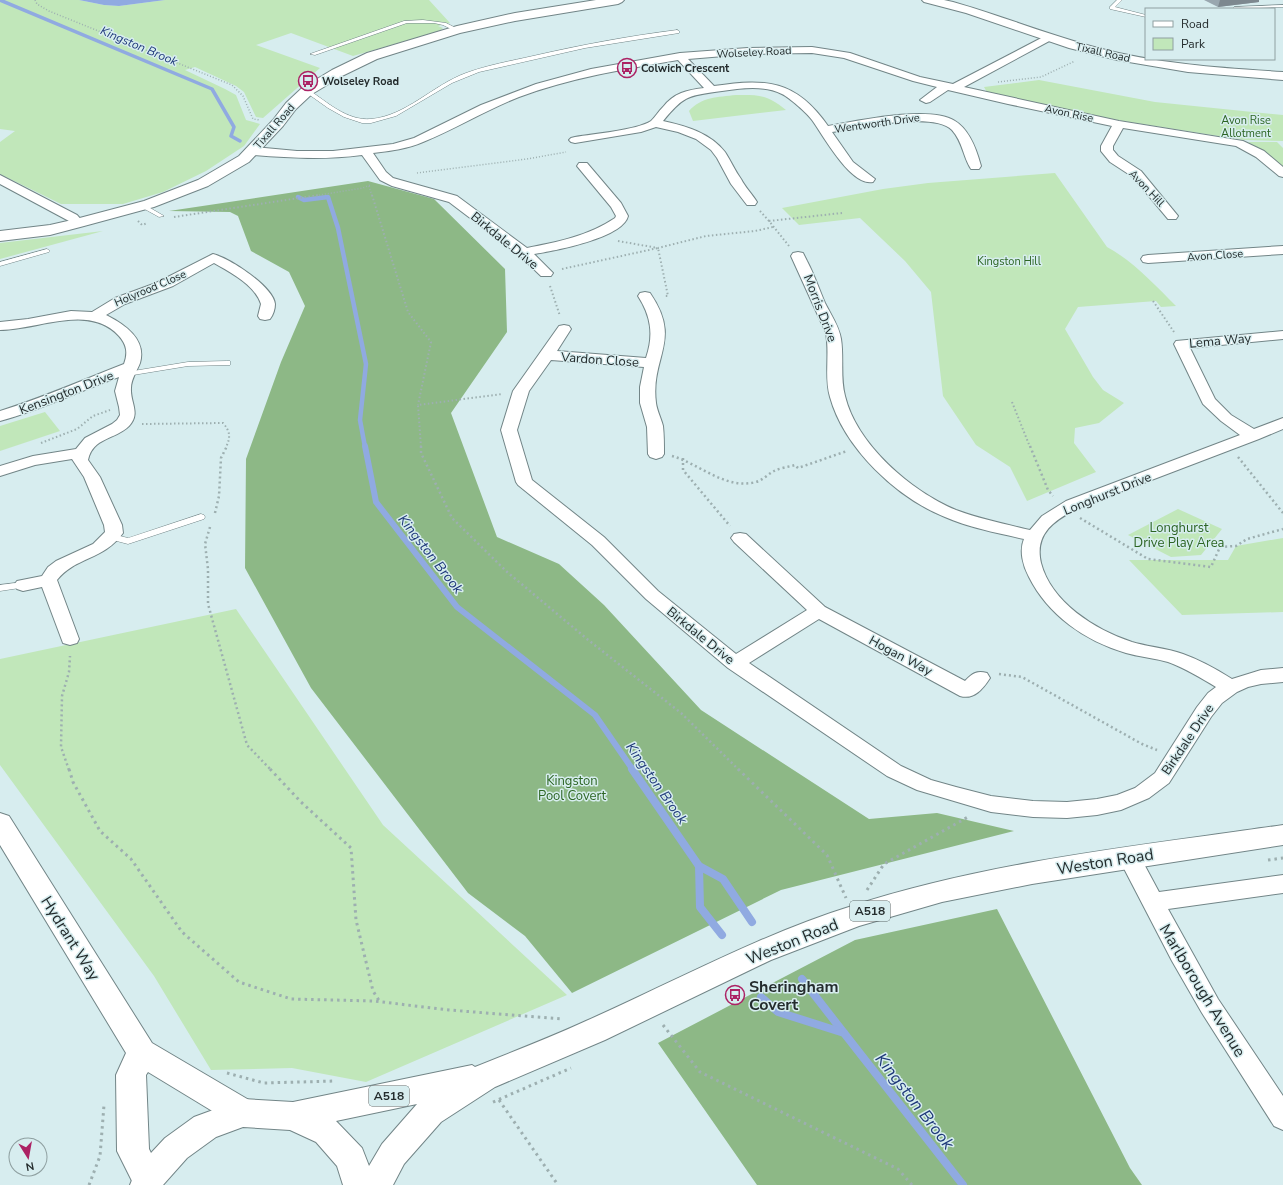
<svg xmlns="http://www.w3.org/2000/svg" width="1283" height="1185" font-family="'Nunito Sans',sans-serif">
<style>
.green{fill:#c1e7ba}
.forest{fill:#8db886}
.water{fill:#90aae1}
.lines{fill:none;stroke-linecap:round;stroke-linejoin:round}
.stream-far3{stroke:#90aae1;stroke-width:3.5}
.stream-far2{stroke:#90aae1;stroke-width:4.5}
.stream-far1{stroke:#90aae1;stroke-width:6}
.stream{stroke:#90aae1;stroke-width:8}
.service-casing{stroke:#728587;stroke-width:1}
.minor-casing{stroke:#728587;stroke-width:2}
.tertiary-casing{stroke:#728587;stroke-width:2}
.trunk-casing{stroke:#728587;stroke-width:2}
.path-far3{stroke:#9dafb0;stroke-width:1.5;stroke-dasharray:1 2;stroke-linecap:butt}
.path-far2{stroke:#9dafb0;stroke-width:2;stroke-dasharray:1.5 2.5;stroke-linecap:butt}
.path-far1{stroke:#9dafb0;stroke-width:2.5;stroke-dasharray:2 3;stroke-linecap:butt}
.path{stroke:#9dafb0;stroke-width:3;stroke-dasharray:2.5 4;stroke-linecap:butt}
.service{fill:#fff;fill-rule:evenodd}
.minor{fill:#fff;fill-rule:evenodd}
.tertiary{fill:#fff;fill-rule:evenodd}
.trunk{fill:#fff;fill-rule:evenodd}
.wall{fill:#99a7af}
.shaded-wall{fill:#7d888f}
.labels{text-anchor:middle;stroke-width:3;stroke-linejoin:round;paint-order:stroke}
.far-street-label{font-size:11px;fill:#242c2d;stroke:#d7edef}
.far-poi-label{font-size:11px;font-weight:bold;fill:#242c2d;stroke:#d7edef;text-anchor:start}
.far-park-label{font-size:11px;fill:#2c6523;stroke:#d7edef}
.far-water-label{font-size:12px;font-style:italic;fill:#1e3879;stroke:#d7edef}
.shield{fill:#d7edef;stroke:#5a6667;stroke-width:1}
.shield-label{font-size:12px;font-weight:bold;fill:#242c2d}
.street-label{font-size:13px;fill:#242c2d;stroke:#d7edef}
.park-label{font-size:13px;fill:#2c6523;stroke:#d7edef}
.water-label{font-size:14px;font-style:italic;fill:#1e3879;stroke:#d7edef}
.near-street-label{font-size:16px;fill:#242c2d;stroke:#d7edef}
.near-poi-label{font-size:16px;font-weight:bold;fill:#242c2d;stroke:#d7edef;text-anchor:start}
.near-water-label{font-size:17px;font-style:italic;fill:#1e3879;stroke:#d7edef}
</style>
<rect width="100%" height="100%" fill="#d7edef"/>
<!-- green -->
<g class="green">
<path d="M0,0H79L104,5L119,6L165,0H429L450,23L438,26L443,28L440,31L353,56L291,33L256,45L320,68L263,118L256,117L244,92L236,86L195,67L185,70L225,89L236,95L246,120L260,124L244,146L206,171L163,192L123,204H61L0,174V142L15,131L0,129Z"/>
<path d="M1039,80L1155,102L1283,115V141L1244,140L1123,121L988,94L984,87Z"/>
<path d="M736,95C759,95 767,94 786,110L693,121L689,111C701,97 718,97 736,95Z"/>
<path d="M1248,142H1277L1283,148V169Z"/>
<path d="M1055,173L1107,247C1133,261 1155,285 1176,306L1161,307L1156,301L1078,307L1065,329L1093,377L1103,390L1124,403L1099,423L1075,428L1074,443L1096,472L1027,501L1010,467L976,445L943,396L931,292L905,261L860,218L799,225L782,208L883,189L928,183Z"/>
<path d="M103,231L0,259V243Z"/>
<path d="M45,412L60,431L0,451V426Z"/>
<path d="M1178,509L1222,529L1201,555L1171,557L1128,535Z"/>
<path d="M1283,538V612L1182,615L1129,560H1228L1236,546Z"/>
<path d="M236,609L383,825L567,995L366,1082L292,1068L211,1070L154,976L0,765V659Z"/>
</g>
<!-- forest -->
<g class="forest">
<path d="M368,181L434,199L505,269L507,332L451,413L497,537L559,564L604,605L701,710L869,819L937,813L1014,831L781,890L572,993L525,936L468,893L311,688L245,568L246,459L281,362L305,306L289,272L251,251L238,216L230,212L169,211Z"/>
<path d="M997,909L1130,1168L1142,1185H757L658,1043L855,940Z"/>
</g>
<!-- water -->
<path class="water" d="M79,0H165L119,6L104,5Z"/>
<g class="lines">
<!-- stream-far3 -->
<path class="stream-far3" d="M0,0L212,89L234,127L231,136L240,141"/>
<!-- stream-far2 -->
<path class="stream-far2" d="M298,197L304,200L328,197L338,228L366,364L360,420L365,447"/>
<!-- stream-far1 -->
<path class="stream-far1" d="M365,446L376,502L457,607L595,715L633,770"/>
<!-- stream -->
<g class="stream">
<path d="M632,769L699,866L700,907L722,935"/>
<path d="M699,866L723,879L752,922"/>
<path d="M802,979L844,1033"/>
<path d="M761,997L778,1012L844,1033L963,1185"/>
</g>
<defs>
<g id="service">
<path d="M1117,0H1122L1115,7L1146,15V17L1110,9V7Z"/>
<path d="M1283,5V7L1232,9L1234,7Z"/>
<path d="M423,20L446,23L460,30L455,31L443,25L434,23H407L315,55L310,54L404,21Z"/>
<path d="M677,30L679,31V33L585,48L479,72L452,83L396,116L371,123H362L344,117L328,108L304,91L309,90C327,102 347,121 371,119C406,116 433,85 466,73C488,65 511,61 533,56C581,45 629,36 677,30Z"/>
<path d="M141,205H145L164,216L159,217L141,207Z"/>
<path d="M47,249L50,251L49,252L0,266V262Z"/>
<path d="M227,361H230V365L188,366L127,376L123,374L127,372L188,362Z"/>
<path d="M201,514L204,515L205,517L204,519L128,544L109,539L108,537L112,534L128,538Z"/>
<path d="M23,582L26,583L27,585L26,587L0,591V585Z"/>
</g>
<g id="minor">
<path d="M1049,34L1054,37L1053,39L964,87L1119,121L1243,141L1264,151L1283,167V177L1279,176L1256,157L1236,146L1123,128L1113,146V150L1118,156L1141,171L1178,216L1176,219H1168L1133,177L1110,162L1101,151V146L1112,126L1008,104L948,90L930,102L926,103L920,100L937,87L913,81L844,58L812,53L748,54L688,59L714,86C766,78 796,80 828,126C857,121 930,105 955,121C970,130 977,151 981,166L979,169H971C963,157 963,142 952,130C934,111 858,128 832,132L853,162L875,179L873,182C851,187 823,135 812,120C807,113 790,98 782,94C765,85 741,88 722,91C689,96 685,94 663,121C686,126 710,133 725,152C731,161 735,171 741,179C745,187 752,194 757,202L755,205H747L731,184L717,158L711,150L696,139L678,132L656,127L641,132L575,143L571,142L569,140L571,138L575,137C593,134 637,130 651,121C655,117 659,111 663,107C674,93 687,90 704,88L678,60C624,69 570,78 519,97C486,110 455,129 423,142C407,149 389,151 373,153L386,172L393,178L457,196L527,248C558,242 588,236 615,218L616,216L611,207L577,166L579,163H587L621,203L628,216C623,238 554,251 534,254L553,273L551,276H541L519,255L449,202L392,186L380,180L362,155C325,160 290,158 253,155L249,153L247,151L249,149L253,147L297,151H333L393,144L414,138L481,105L536,84L591,69L680,53L748,48L812,47L850,53L920,77L953,84Z"/>
<path d="M0,175L77,215L84,223L83,226H73L69,221L0,184Z"/>
<path d="M1283,246V254L1148,263L1143,262L1141,259L1143,256L1148,255Z"/>
<path d="M798,252L803,253L807,261C814,274 819,289 825,303C831,315 839,326 841,339C844,358 840,378 845,396C857,445 911,491 956,510C980,519 1005,524 1030,530L1042,516L1066,501L1240,435L1221,421L1203,404L1174,344L1176,341L1283,331V339L1190,348L1215,399L1231,415L1254,429L1283,418V429L1259,439L1078,508C1055,520 1034,533 1041,563C1051,602 1095,630 1132,642C1149,647 1166,648 1183,654C1200,660 1216,669 1232,679L1261,670L1283,668V682L1261,684L1248,687L1237,692L1222,703L1211,717L1169,783L1149,798L1121,810L1097,815L1067,818L1033,817L991,812L917,790L887,776L728,668L646,599L592,545L518,485L516,482L501,430L513,391L559,326L564,325L569,326L571,329L557,351L646,358C654,335 651,316 638,296L640,293L645,292L650,293C683,341 650,356 656,403C657,411 661,418 663,426C664,435 664,445 664,454L662,457L656,459L650,457L648,454L647,427L640,403V387L644,367L551,360L529,391L517,430L532,480L604,537L658,591L736,654L807,610L734,542L731,538L734,534L740,533L746,534L825,607L965,681C972,674 976,670 987,673L990,678C983,689 974,700 960,696L819,619L749,663L901,766L931,780L956,787L991,796L1033,801L1067,802L1097,799L1117,795L1135,788L1155,773L1197,707L1208,693L1216,687C1201,678 1185,668 1168,662C1154,658 1140,657 1126,653C1085,641 1048,615 1029,577C1023,566 1019,551 1024,539C998,533 970,528 945,517C897,498 844,448 830,397C824,377 830,354 826,333L791,256L793,253Z"/>
<path d="M213,254C229,258 273,286 275,304C275,309 273,315 270,319L265,320L260,319L258,316L261,304C255,285 230,272 214,263L173,286L125,304L106,315C124,324 147,339 140,363C137,371 131,379 131,388C130,403 141,413 129,426C115,440 93,437 88,460L100,477L122,525L123,533C104,560 75,557 57,580L79,639L77,643L70,645L63,643L42,587L23,591L17,589L14,585L17,581L42,576L48,567L56,561L93,544L105,532L104,525L84,477L72,459L35,465L0,476V466L33,456L76,449L85,438L112,424L117,420L120,415L119,407L115,391L119,377C79,391 41,410 0,421V411C42,398 83,380 124,364C128,353 127,345 119,336C89,303 38,330 0,330V322L28,319L71,311L92,312L115,298L156,283Z"/>
<path d="M1129,849L1137,851L1159,892L1283,875V893L1168,909L1218,999L1283,1096V1130L1274,1126L1202,1013L1172,961L1118,857L1121,851Z"/>
</g>
<g id="tertiary">
<path d="M596,0H624L622,2L618,4L515,21L460,33L377,59L342,76L312,94L296,109L283,126L249,162L208,186L154,207L84,226L50,235L0,241V231L50,225L72,220L144,201L198,180L239,156L273,120L286,103L302,88L332,70L367,53L457,26L515,13Z"/>
<path d="M922,0H944L953,2C1002,16 1049,35 1098,48C1158,64 1220,68 1283,72V80L1188,72L1117,60L1069,48L966,13L924,2Z"/>
<path d="M0,813L9,816L152,1043L254,1103L258,1113L254,1123L243,1127L232,1123L148,1072L146,1075L149,1149L164,1179L161,1185H134L117,1151L116,1075L126,1053L0,845Z"/>
</g>
<path id="trunk" d="M1283,825V845L1032,884L942,902L859,926L771,960L605,1040L495,1087L441,1122L404,1164L393,1185H343L337,1166L316,1142L290,1130L243,1127L216,1137L187,1158L163,1185H130L137,1168L165,1138L194,1117L243,1099L293,1102L472,1065L475,1067C512,1052 549,1038 586,1021C674,982 759,935 852,906C990,861 1139,846 1283,825ZM417,1104L382,1144L369,1166L362,1148L336,1121Z"/>
</defs>
<!-- service casing -->
<use href="#service" class="service-casing"/>
<!-- minor casing -->
<use href="#minor" class="minor-casing"/>
<!-- tertiary casing -->
<use href="#tertiary" class="tertiary-casing"/>
<!-- trunk casing -->
<use href="#trunk" class="trunk-casing"/>
<!-- path-far3 -->
<g class="path-far3">
<path d="M35,0L37,4L49,11L232,85L243,96L253,119L260,120"/>
<path d="M998,82L1041,77L1075,61"/>
<path d="M417,173L527,159L566,152"/>
<path d="M369,186L372,196"/>
<path d="M313,196L363,188L370,185"/>
</g>
<!-- path-far2 -->
<g class="path-far2">
<path d="M372,195L408,312L431,342L418,405"/>
<path d="M760,211L769,221"/>
<path d="M174,217L319,195"/>
<path d="M138,221L142,225L148,223"/>
<path d="M618,241L658,248L706,236L755,231L773,227"/>
<path d="M789,246L769,221L842,213"/>
<path d="M562,269L658,248L668,296H664"/>
<path d="M550,286L560,316"/>
<path d="M1153,301L1174,332"/>
<path d="M1012,402L1030,447"/>
<path d="M142,424L223,423C230,431 231,437 226,447"/>
<path d="M41,443L77,429L93,416L110,410"/>
<path d="M421,447L418,405L502,394"/>
</g>
<!-- path-far1 -->
<g class="path-far1">
<path d="M421,446V453L452,518L506,571L587,639L681,713L739,770"/>
<path d="M1030,446L1048,490L1053,496"/>
<path d="M672,456C700,464 725,490 756,482C763,480 768,474 774,471C780,468 788,467 795,465L798,468L847,451"/>
<path d="M1238,457L1283,513"/>
<path d="M683,458V470L730,526"/>
<path d="M215,513L219,496L221,458L227,446"/>
<path d="M1080,518L1148,559L1211,567L1220,547L1236,546L1247,539L1283,529"/>
<path d="M210,527L205,544L208,569V604L247,745L271,770"/>
<path d="M999,674L1022,677L1142,744L1157,750"/>
<path d="M69,770L61,747L62,696L69,672L70,656"/>
</g>
<!-- path -->
<g class="path">
<path d="M69,769L73,782L100,831L131,859L182,932L239,982L291,999L374,1001L449,1010L562,1019"/>
<path d="M270,769L301,802L351,848L356,920L373,991L380,1002"/>
<path d="M738,769L827,855L846,898"/>
<path d="M1268,860L1283,858"/>
<path d="M867,890L884,864L968,817"/>
<path d="M663,1025L700,1072L898,1169L912,1185"/>
<path d="M227,1073L264,1083L335,1081"/>
<path d="M499,1100L558,1185"/>
<path d="M493,1102L571,1068"/>
<path d="M89,1185L100,1156L104,1105"/>
</g>
<!-- service -->
<use href="#service" class="service"/>
<!-- minor -->
<use href="#minor" class="minor"/>
<!-- tertiary -->
<use href="#tertiary" class="tertiary"/>
<!-- trunk -->
<use href="#trunk" class="trunk"/>
</g>
<!-- wall -->
<path class="wall" d="M1204,0H1259V2L1218,7Z"/>
<!-- shaded-wall -->
<path class="shaded-wall" d="M1220,0H1259V2L1218,7Z"/>
<!-- icons -->
<defs>
<symbol id="bus-ring" viewBox="-11 -11 22 22"><circle r="9.5" fill="#d7edef" stroke="#ac2264" stroke-width="1.5"/><path d="M-5-6H5V4H4V6H2V4H-2V6H-4V4H-5ZM-3.5-4V0h7V-4ZM-3.5 1.2v1.5H-2V1.2ZM2 1.2v1.5H3.5V1.2Z" fill="#ac2264"/></symbol>
</defs>
<g fill-rule="evenodd">
<use href="#bus-ring" x="616" y="57" width="22" height="22"/>
<use href="#bus-ring" x="297" y="70" width="22" height="22"/>
<use href="#bus-ring" x="724" y="984" width="22" height="22"/>
</g>
<g class="labels">
<!-- far-street labels -->
<g class="far-street-label">
<text transform="translate(754 52) rotate(-3)" y="4">Wolseley Road</text>
<text transform="translate(1103 52) rotate(13)" y="4">Tixall Road</text>
<text transform="translate(1069 113) rotate(12)" y="4">Avon Rise</text>
<text transform="translate(877 123) rotate(-8)" y="4">Wentworth Drive</text>
<text transform="translate(274 126) rotate(-49)" y="4">Tixall Road</text>
<text transform="translate(1147 188) rotate(46)" y="4">Avon Hill</text>
<text transform="translate(1215 255) rotate(-4)" y="4">Avon Close</text>
<text transform="translate(150 288) rotate(-23)" y="4">Holyrood Close</text>
</g>
<!-- far-poi labels -->
<g class="far-poi-label">
<text x="641" y="72">Colwich Crescent</text>
<text x="322" y="85">Wolseley Road</text>
</g>
<!-- far-park labels -->
<g class="far-park-label">
<text x="1246" y="124">Avon Rise<tspan x="1246" dy="13">Allotment</tspan></text>
<text x="1009" y="265">Kingston Hill</text>
</g>
<!-- far-water labels -->
<g class="far-water-label">
<text transform="translate(139 46) rotate(23)" y="4">Kingston Brook</text>
</g>
<!-- shield labels -->
<g class="shield">
<rect x="850" y="901" width="40" height="20" rx="3"/>
<rect x="369" y="1086" width="40" height="20" rx="3"/>
</g>
<g class="shield-label">
<text x="870" y="915">A518</text>
<text x="389" y="1100">A518</text>
</g>
<!-- street labels -->
<g class="street-label">
<text transform="translate(505 240) rotate(39)" y="5">Birkdale Drive</text>
<text transform="translate(821 308) rotate(69)" y="5">Morris Drive</text>
<text transform="translate(1220 340) rotate(-5)" y="5">Lema Way</text>
<text transform="translate(600 359) rotate(4)" y="5">Vardon Close</text>
<text transform="translate(66 392) rotate(-21)" y="5">Kensington Drive</text>
<text transform="translate(1107 493) rotate(-22)" y="5">Longhurst Drive</text>
<text transform="translate(701 635) rotate(39)" y="5">Birkdale Drive</text>
<text transform="translate(901 655) rotate(28)" y="5">Hogan Way</text>
<text transform="translate(1187 739) rotate(-56)" y="5">Birkdale Drive</text>
</g>
<!-- park labels -->
<g class="park-label">
<text x="1179" y="532">Longhurst<tspan x="1179" dy="15">Drive Play Area</tspan></text>
<text x="572" y="785">Kingston<tspan x="572" dy="15">Pool Covert</tspan></text>
</g>
<!-- water labels -->
<g class="water-label">
<text transform="translate(431 554) rotate(52)" y="5">Kingston Brook</text>
<text transform="translate(657 783) rotate(55)" y="5">Kingston Brook</text>
</g>
<!-- near-street labels -->
<g class="near-street-label">
<text transform="translate(1105 861) rotate(-9)" y="6">Weston Road</text>
<text transform="translate(71 938) rotate(58)" y="6">Hydrant Way</text>
<text transform="translate(792 941) rotate(-22)" y="6">Weston Road</text>
<text transform="translate(1203 990) rotate(59)" y="6">Marlborough Avenue</text>
</g>
<!-- near-poi labels -->
<g class="near-poi-label">
<text x="749" y="992">Sheringham<tspan x="749" dy="18">Covert</tspan></text>
</g>
<!-- near-water labels -->
<g class="near-water-label">
<text transform="translate(915 1101) rotate(52)" y="6">Kingston Brook</text>
</g>
</g>
<!-- legend -->
<rect x="1145" y="8" width="130" height="52" fill="#d7edef" stroke="#8fa0a1"/>
<rect x="1153" y="21" width="20" height="6" fill="#ffffff" stroke="#8fa0a1"/>
<text x="1181" y="28" font-size="12" fill="#242c2d">Road</text>
<rect x="1153" y="38" width="20" height="12" fill="#c1e7ba" stroke="#8fa0a1"/>
<text x="1181" y="48" font-size="12" fill="#242c2d">Park</text>
<!-- north arrow -->
<g transform="translate(28 1157) rotate(169)"><circle r="19" fill="#d7edef" stroke="#8fa0a1"/>
<path d="M0-3L7 15L0 10L-7 15Z" fill="#ac2264"/>
<text y="-6" font-size="11" font-weight="bold" text-anchor="middle" fill="#242c2d">N</text>
</g>
</svg>
